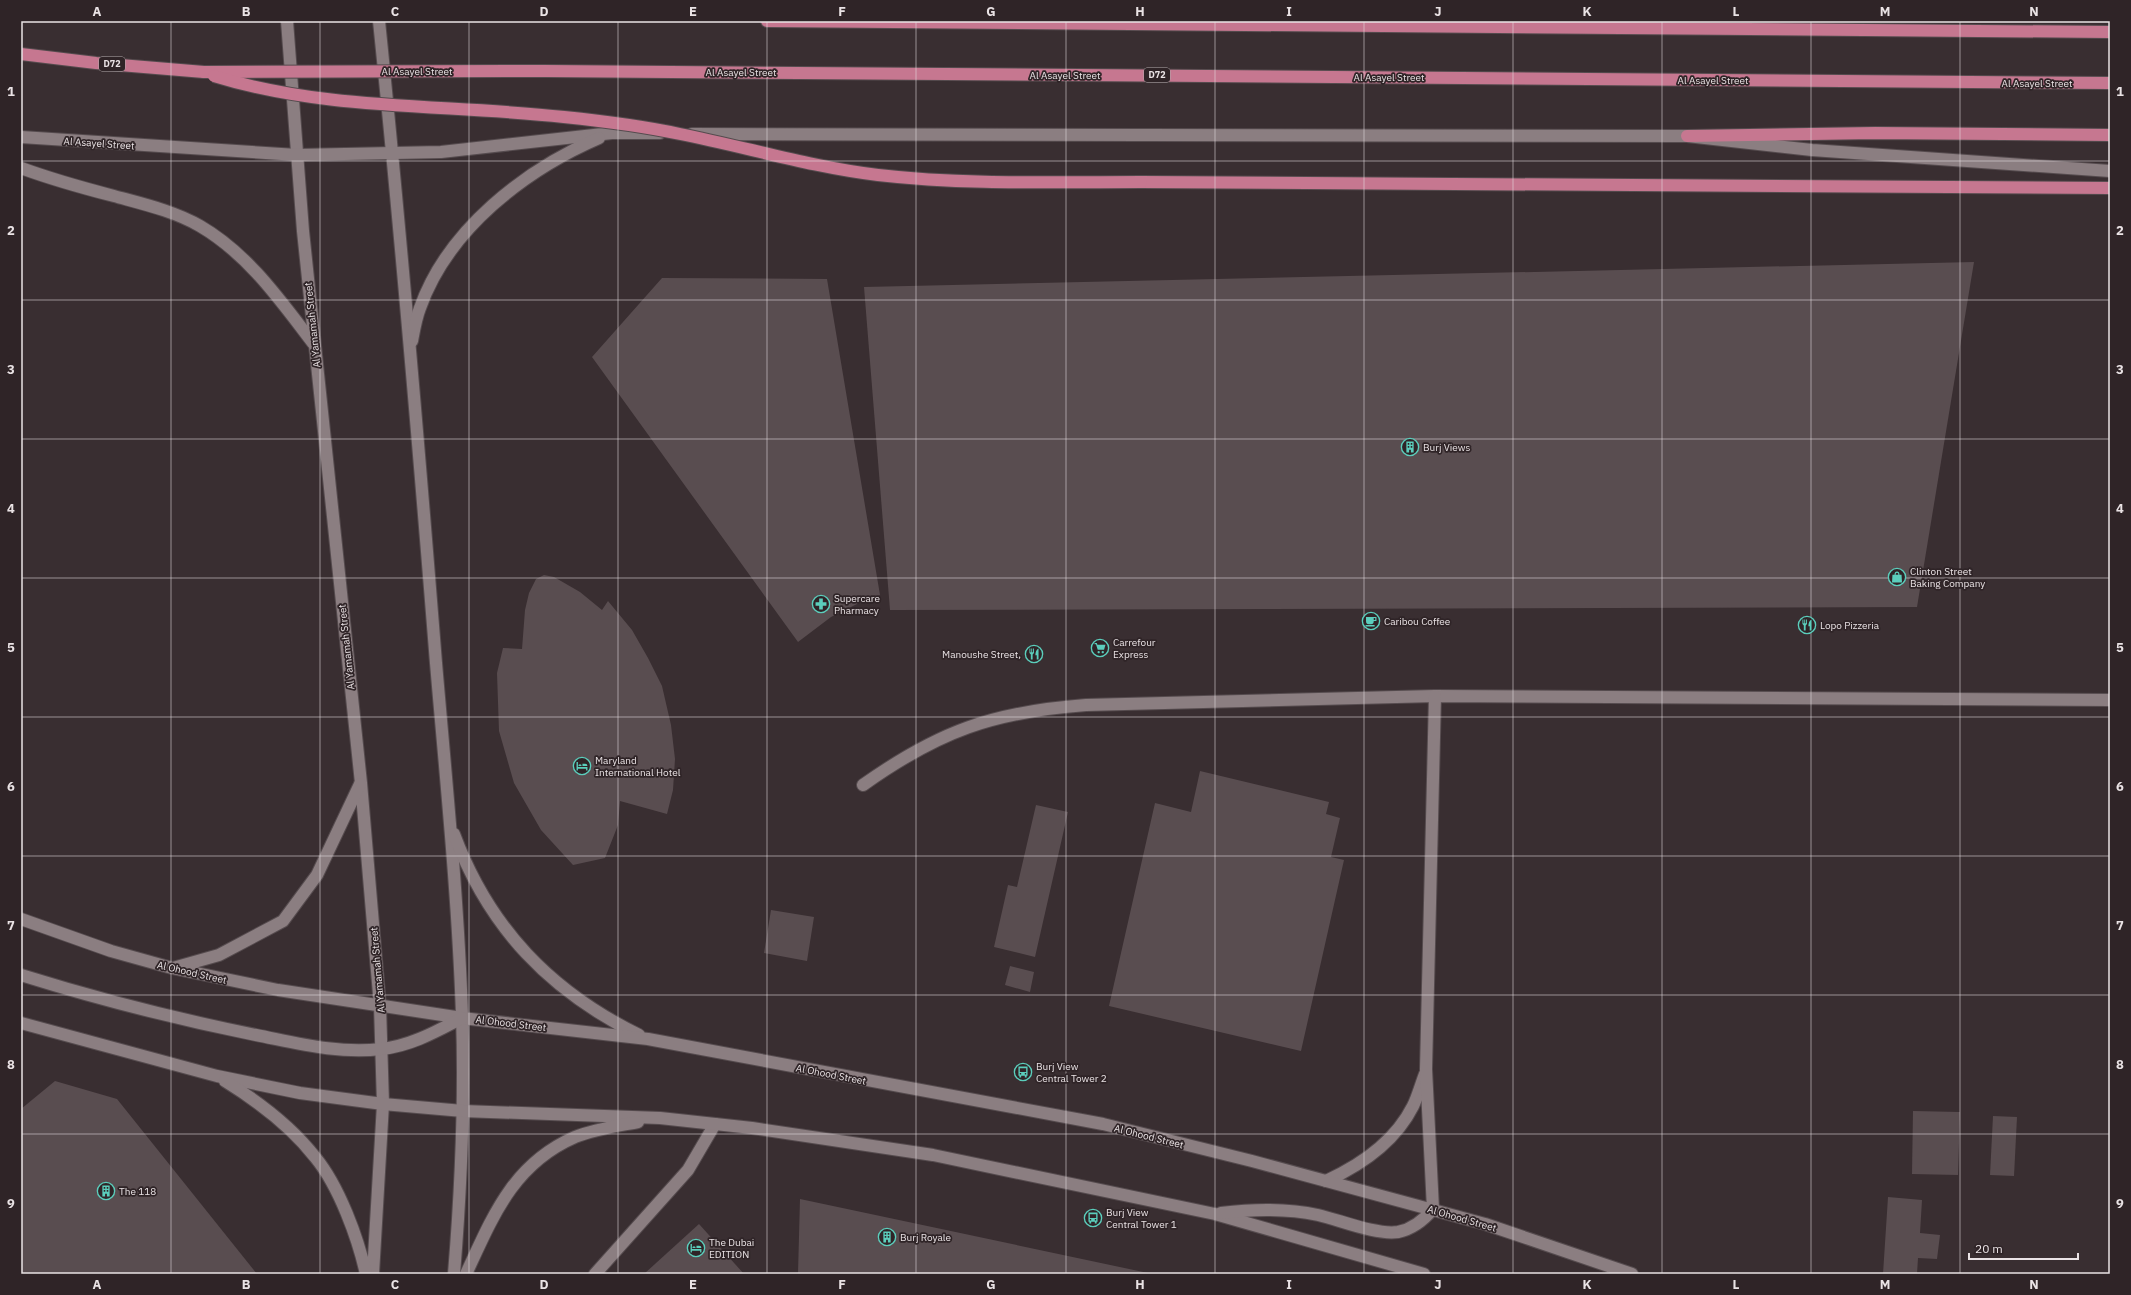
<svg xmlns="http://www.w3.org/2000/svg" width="2131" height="1295" font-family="'IBM Plex Sans',sans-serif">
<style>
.building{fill:#594d50}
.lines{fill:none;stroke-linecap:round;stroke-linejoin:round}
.lane-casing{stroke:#554b4e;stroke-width:14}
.street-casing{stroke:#554b4e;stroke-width:14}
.secondary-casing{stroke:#554b4e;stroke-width:14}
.primary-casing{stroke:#554b4e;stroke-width:14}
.lane{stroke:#8b7e81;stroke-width:12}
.street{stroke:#8b7e81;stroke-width:12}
.secondary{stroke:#8b7e81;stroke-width:12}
.primary{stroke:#c67790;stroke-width:12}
.primary-bridge-casing{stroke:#554b4e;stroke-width:14;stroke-linecap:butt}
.primary-bridge{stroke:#c67790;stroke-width:12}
.grid{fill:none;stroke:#eae3e5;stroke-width:1;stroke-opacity:0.55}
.labels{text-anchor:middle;stroke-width:3.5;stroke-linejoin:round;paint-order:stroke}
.shield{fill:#2f2427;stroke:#b2aaac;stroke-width:1}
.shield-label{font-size:9px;font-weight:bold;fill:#eae3e5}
.street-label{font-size:10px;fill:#eae3e5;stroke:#2f2427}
.poi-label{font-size:10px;fill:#eae3e5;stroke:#2f2427;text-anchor:start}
.neatline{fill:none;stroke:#eae3e5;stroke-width:1.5}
.grid-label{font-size:13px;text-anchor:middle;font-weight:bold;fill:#eae3e5}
</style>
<rect width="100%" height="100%" fill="#392e31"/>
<!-- building -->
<g class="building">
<path d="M1974,262L1917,607L890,610L864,287Z"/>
<path d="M662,278L827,279L880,595L859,603L831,617L798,642L592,357Z"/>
<path d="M544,575L554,577L580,592L602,610L608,601L632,630L648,658L662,686L671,725L675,759L673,790L667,814L620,801L618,825L605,858L573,865L541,830L514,783L499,731L497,673L503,648L522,649L525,610L529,593L536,579Z"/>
<path d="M1200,771L1329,802L1326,814L1340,818L1331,857L1344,860L1301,1051L1109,1006L1155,803L1191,812Z"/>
<path d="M1036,805L1068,812L1035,957L994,947L1008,885L1017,887Z"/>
<path d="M771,910L814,917L807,961L764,953Z"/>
<path d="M1010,966L1034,972L1030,992L1005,985Z"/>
<path d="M55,1081L117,1099L257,1274H21V1109Z"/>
<path d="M1913,1111L1960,1112L1958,1175L1912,1174Z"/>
<path d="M1993,1116L2017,1117L2014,1176L1990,1175Z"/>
<path d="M1888,1197L1922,1200L1920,1233L1940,1235L1937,1259L1918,1258L1917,1274H1883Z"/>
<path d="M800,1199L1148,1273V1274H798Z"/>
<path d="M699,1224L744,1274H644Z"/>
</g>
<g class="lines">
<defs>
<path id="lane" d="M595,1274L688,1170L715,1124"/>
<g id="street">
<path d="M863,785C939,731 993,712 1086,705L1435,696L2110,700"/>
<path d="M1326,1181C1361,1165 1395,1142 1413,1106C1418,1096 1421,1084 1425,1074"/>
<path d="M1433,1209L1426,1069L1435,696"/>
</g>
<g id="secondary">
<path d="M287,21L303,231L361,783L380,1006L383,1104L373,1274"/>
<path d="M379,21C401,235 419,449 436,663C446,780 458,898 462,1015C465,1102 461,1188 454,1274"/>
<path d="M692,134L1687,136L1812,150L2110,171"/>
<path d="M21,137L297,155L441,152L612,133H660"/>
<path d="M21,168C51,179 83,188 114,196C143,204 174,211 200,226C248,254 280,300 313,343"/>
<path d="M412,341C414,330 416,318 420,308C448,229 525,170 599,138"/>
<path d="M454,834C489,928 550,991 639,1035"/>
<path d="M21,919L111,951L172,968L278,990L462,1018L648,1039L1103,1124L1252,1161L1485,1224L1632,1274"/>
<path d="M173,968L219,955L283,921L317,875L360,784"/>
<path d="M21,975C98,999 176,1019 256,1035C297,1043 338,1054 381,1049C411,1046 437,1031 462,1018"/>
<path d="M21,1023L217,1076L300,1093L383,1104L463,1111L660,1118L752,1128L933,1155L1215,1214L1424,1274"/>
<path d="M225,1081C259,1102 291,1126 315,1157C339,1186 358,1238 366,1274"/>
<path d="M1221,1213C1253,1209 1286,1208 1318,1215C1340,1220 1375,1235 1398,1232C1413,1229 1423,1221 1433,1209"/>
<path d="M466,1274C493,1216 513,1164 575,1137C595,1129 617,1126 638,1122"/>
</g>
<g id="primary">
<path d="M767,21L2110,32"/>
<path d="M21,54L96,63L204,72"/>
<path d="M1687,136L1875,133L2110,135"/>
<path d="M1141,182L2110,188"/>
</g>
</defs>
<!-- lane casing -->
<use href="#lane" class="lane-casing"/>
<!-- street casing -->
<use href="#street" class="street-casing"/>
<!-- secondary casing -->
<use href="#secondary" class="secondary-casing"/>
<!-- primary casing -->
<use href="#primary" class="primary-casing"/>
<!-- lane -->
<use href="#lane" class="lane"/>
<!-- street -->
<use href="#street" class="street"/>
<!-- secondary -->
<use href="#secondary" class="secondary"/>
<!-- primary -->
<use href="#primary" class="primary"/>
<defs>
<g id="primary-bridge">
<path d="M204,72L546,71L2110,83"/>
<path d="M214,76C327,111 447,104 564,117C603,121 642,126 680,134C746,147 811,167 878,175C965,185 1054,182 1141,182"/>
</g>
</defs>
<!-- primary-bridge casing -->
<use href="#primary-bridge" class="primary-bridge-casing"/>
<!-- primary-bridge -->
<use href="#primary-bridge" class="primary-bridge"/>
</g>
<!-- grid -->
<path class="grid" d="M171,21V1274M320,21V1274M469,21V1274M618,21V1274M767,21V1274M916,21V1274M1066,21V1274M1215,21V1274M1364,21V1274M1513,21V1274M1662,21V1274M1811,21V1274M1960,21V1274M21,161H2110M21,300H2110M21,439H2110M21,578H2110M21,717H2110M21,856H2110M21,995H2110M21,1134H2110"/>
<!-- icons -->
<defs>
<symbol id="building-ring" viewBox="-11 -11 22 22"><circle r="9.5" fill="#2f2427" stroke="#5bcebc" stroke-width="1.5"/><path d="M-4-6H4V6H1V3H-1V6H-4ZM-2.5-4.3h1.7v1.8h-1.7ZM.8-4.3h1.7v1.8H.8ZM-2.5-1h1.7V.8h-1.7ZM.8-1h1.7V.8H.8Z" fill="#5bcebc"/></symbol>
<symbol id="shop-ring" viewBox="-11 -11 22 22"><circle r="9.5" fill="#2f2427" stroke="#5bcebc" stroke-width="1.5"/><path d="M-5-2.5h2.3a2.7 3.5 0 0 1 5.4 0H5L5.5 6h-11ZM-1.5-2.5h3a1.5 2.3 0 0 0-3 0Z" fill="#5bcebc"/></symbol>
<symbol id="pharmacy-ring" viewBox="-11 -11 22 22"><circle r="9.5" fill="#2f2427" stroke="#5bcebc" stroke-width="1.5"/><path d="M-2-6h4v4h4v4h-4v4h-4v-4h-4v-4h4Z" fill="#5bcebc"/></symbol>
<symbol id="cafe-ring" viewBox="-11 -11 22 22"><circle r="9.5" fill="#2f2427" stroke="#5bcebc" stroke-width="1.5"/><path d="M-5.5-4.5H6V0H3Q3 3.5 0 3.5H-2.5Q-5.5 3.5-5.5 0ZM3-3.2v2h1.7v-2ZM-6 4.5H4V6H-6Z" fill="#5bcebc"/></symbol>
<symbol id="restaurant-ring" viewBox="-11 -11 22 22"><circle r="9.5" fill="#2f2427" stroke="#5bcebc" stroke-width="1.5"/><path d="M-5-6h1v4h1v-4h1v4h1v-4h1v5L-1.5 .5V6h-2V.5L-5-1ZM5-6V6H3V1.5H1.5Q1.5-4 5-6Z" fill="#5bcebc"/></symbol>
<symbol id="supermarket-ring" viewBox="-11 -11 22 22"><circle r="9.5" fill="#2f2427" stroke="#5bcebc" stroke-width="1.5"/><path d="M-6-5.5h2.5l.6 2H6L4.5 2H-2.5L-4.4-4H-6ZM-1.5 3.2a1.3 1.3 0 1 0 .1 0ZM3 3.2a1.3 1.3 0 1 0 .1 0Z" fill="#5bcebc"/></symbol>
<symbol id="hotel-ring" viewBox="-11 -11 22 22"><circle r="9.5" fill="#2f2427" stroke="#5bcebc" stroke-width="1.5"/><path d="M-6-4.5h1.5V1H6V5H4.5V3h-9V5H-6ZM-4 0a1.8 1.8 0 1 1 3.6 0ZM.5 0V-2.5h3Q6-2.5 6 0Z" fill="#5bcebc"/></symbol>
<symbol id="bus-ring" viewBox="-11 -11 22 22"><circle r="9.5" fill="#2f2427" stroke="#5bcebc" stroke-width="1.5"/><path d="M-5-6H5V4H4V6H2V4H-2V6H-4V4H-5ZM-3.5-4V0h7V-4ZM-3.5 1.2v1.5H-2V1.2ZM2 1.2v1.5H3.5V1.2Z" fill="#5bcebc"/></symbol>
</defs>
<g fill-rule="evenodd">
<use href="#building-ring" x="1400" y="437" width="20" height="20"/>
<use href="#shop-ring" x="1887" y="567" width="20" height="20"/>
<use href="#pharmacy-ring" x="811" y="594" width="20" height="20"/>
<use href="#cafe-ring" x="1361" y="611" width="20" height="20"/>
<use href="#restaurant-ring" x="1797" y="615" width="20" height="20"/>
<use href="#supermarket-ring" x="1090" y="638" width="20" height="20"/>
<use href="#restaurant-ring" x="1024" y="644" width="20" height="20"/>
<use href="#hotel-ring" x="572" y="756" width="20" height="20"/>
<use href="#bus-ring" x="1013" y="1062" width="20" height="20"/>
<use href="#building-ring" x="96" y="1181" width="20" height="20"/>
<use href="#bus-ring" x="1083" y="1208" width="20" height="20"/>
<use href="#building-ring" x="877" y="1227" width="20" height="20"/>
<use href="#hotel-ring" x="686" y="1238" width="20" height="20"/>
</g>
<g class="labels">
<!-- shield labels -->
<g class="shield">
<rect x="99" y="57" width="26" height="14" rx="3"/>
<rect x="1144" y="68" width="26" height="14" rx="3"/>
</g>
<g class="shield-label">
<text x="112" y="67">D72</text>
<text x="1157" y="78">D72</text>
</g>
<!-- street labels -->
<g class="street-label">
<text x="417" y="75">Al Asayel Street</text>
<text x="741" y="76">Al Asayel Street</text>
<text x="1065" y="79">Al Asayel Street</text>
<text x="1389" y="81">Al Asayel Street</text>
<text x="1713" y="84">Al Asayel Street</text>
<text x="2037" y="87">Al Asayel Street</text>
<text transform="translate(99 143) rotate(4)" y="4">Al Asayel Street</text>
<text transform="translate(312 325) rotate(-96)" y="4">Al Yamamah Street</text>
<text transform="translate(346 647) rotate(-96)" y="4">Al Yamamah Street</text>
<text transform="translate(377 970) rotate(-95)" y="4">Al Yamamah Street</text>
<text transform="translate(192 972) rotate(13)" y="4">Al Ohood Street</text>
<text transform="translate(511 1023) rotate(7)" y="4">Al Ohood Street</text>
<text transform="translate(831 1074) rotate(11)" y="4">Al Ohood Street</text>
<text transform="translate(1149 1136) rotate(14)" y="4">Al Ohood Street</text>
<text transform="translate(1462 1218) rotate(16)" y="4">Al Ohood Street</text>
</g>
<!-- poi labels -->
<g class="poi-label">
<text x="1423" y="451">Burj Views</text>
<text x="1910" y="575">Clinton Street<tspan x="1910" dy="12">Baking Company</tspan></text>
<text x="834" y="602">Supercare<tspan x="834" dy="12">Pharmacy</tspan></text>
<text x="1384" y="625">Caribou Coffee</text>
<text x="1820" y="629">Lopo Pizzeria</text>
<text x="1113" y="646">Carrefour<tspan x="1113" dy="12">Express</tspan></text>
<text x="1021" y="658" text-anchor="end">Manoushe Street,</text>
<text x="595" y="764">Maryland<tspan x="595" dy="12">International Hotel</tspan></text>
<text x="1036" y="1070">Burj View<tspan x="1036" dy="12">Central Tower 2</tspan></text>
<text x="119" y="1195">The 118</text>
<text x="1106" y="1216">Burj View<tspan x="1106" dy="12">Central Tower 1</tspan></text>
<text x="900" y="1241">Burj Royale</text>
<text x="709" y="1246">The Dubai<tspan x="709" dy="12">EDITION</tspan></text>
</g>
</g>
<!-- border -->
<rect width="2131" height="1295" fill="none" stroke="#2f2427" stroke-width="44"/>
<!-- scale -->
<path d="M1969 1253v6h109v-6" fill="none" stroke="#eae3e5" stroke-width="2"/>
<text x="1975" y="1253" font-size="12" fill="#eae3e5" stroke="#2f2427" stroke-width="3" paint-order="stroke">20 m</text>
<rect x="22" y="22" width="2087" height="1251" class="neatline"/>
<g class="grid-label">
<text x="97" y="16">A</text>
<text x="246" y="16">B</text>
<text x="395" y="16">C</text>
<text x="544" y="16">D</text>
<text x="693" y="16">E</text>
<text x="842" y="16">F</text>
<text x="991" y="16">G</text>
<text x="1140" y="16">H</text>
<text x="1289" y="16">I</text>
<text x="1438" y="16">J</text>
<text x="1587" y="16">K</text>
<text x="1736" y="16">L</text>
<text x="1885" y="16">M</text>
<text x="2034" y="16">N</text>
<text x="11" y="96">1</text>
<text x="2120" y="96">1</text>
<text x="11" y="235">2</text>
<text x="2120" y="235">2</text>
<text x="11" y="374">3</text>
<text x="2120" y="374">3</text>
<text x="11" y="513">4</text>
<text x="2120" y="513">4</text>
<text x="11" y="652">5</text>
<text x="2120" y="652">5</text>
<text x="11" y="791">6</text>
<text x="2120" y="791">6</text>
<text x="11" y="930">7</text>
<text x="2120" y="930">7</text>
<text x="11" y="1069">8</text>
<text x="2120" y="1069">8</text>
<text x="11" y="1208">9</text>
<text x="2120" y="1208">9</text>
<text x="97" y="1289">A</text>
<text x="246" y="1289">B</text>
<text x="395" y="1289">C</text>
<text x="544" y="1289">D</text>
<text x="693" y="1289">E</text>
<text x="842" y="1289">F</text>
<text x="991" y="1289">G</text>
<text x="1140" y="1289">H</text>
<text x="1289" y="1289">I</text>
<text x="1438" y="1289">J</text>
<text x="1587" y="1289">K</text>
<text x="1736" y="1289">L</text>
<text x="1885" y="1289">M</text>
<text x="2034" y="1289">N</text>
</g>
</svg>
